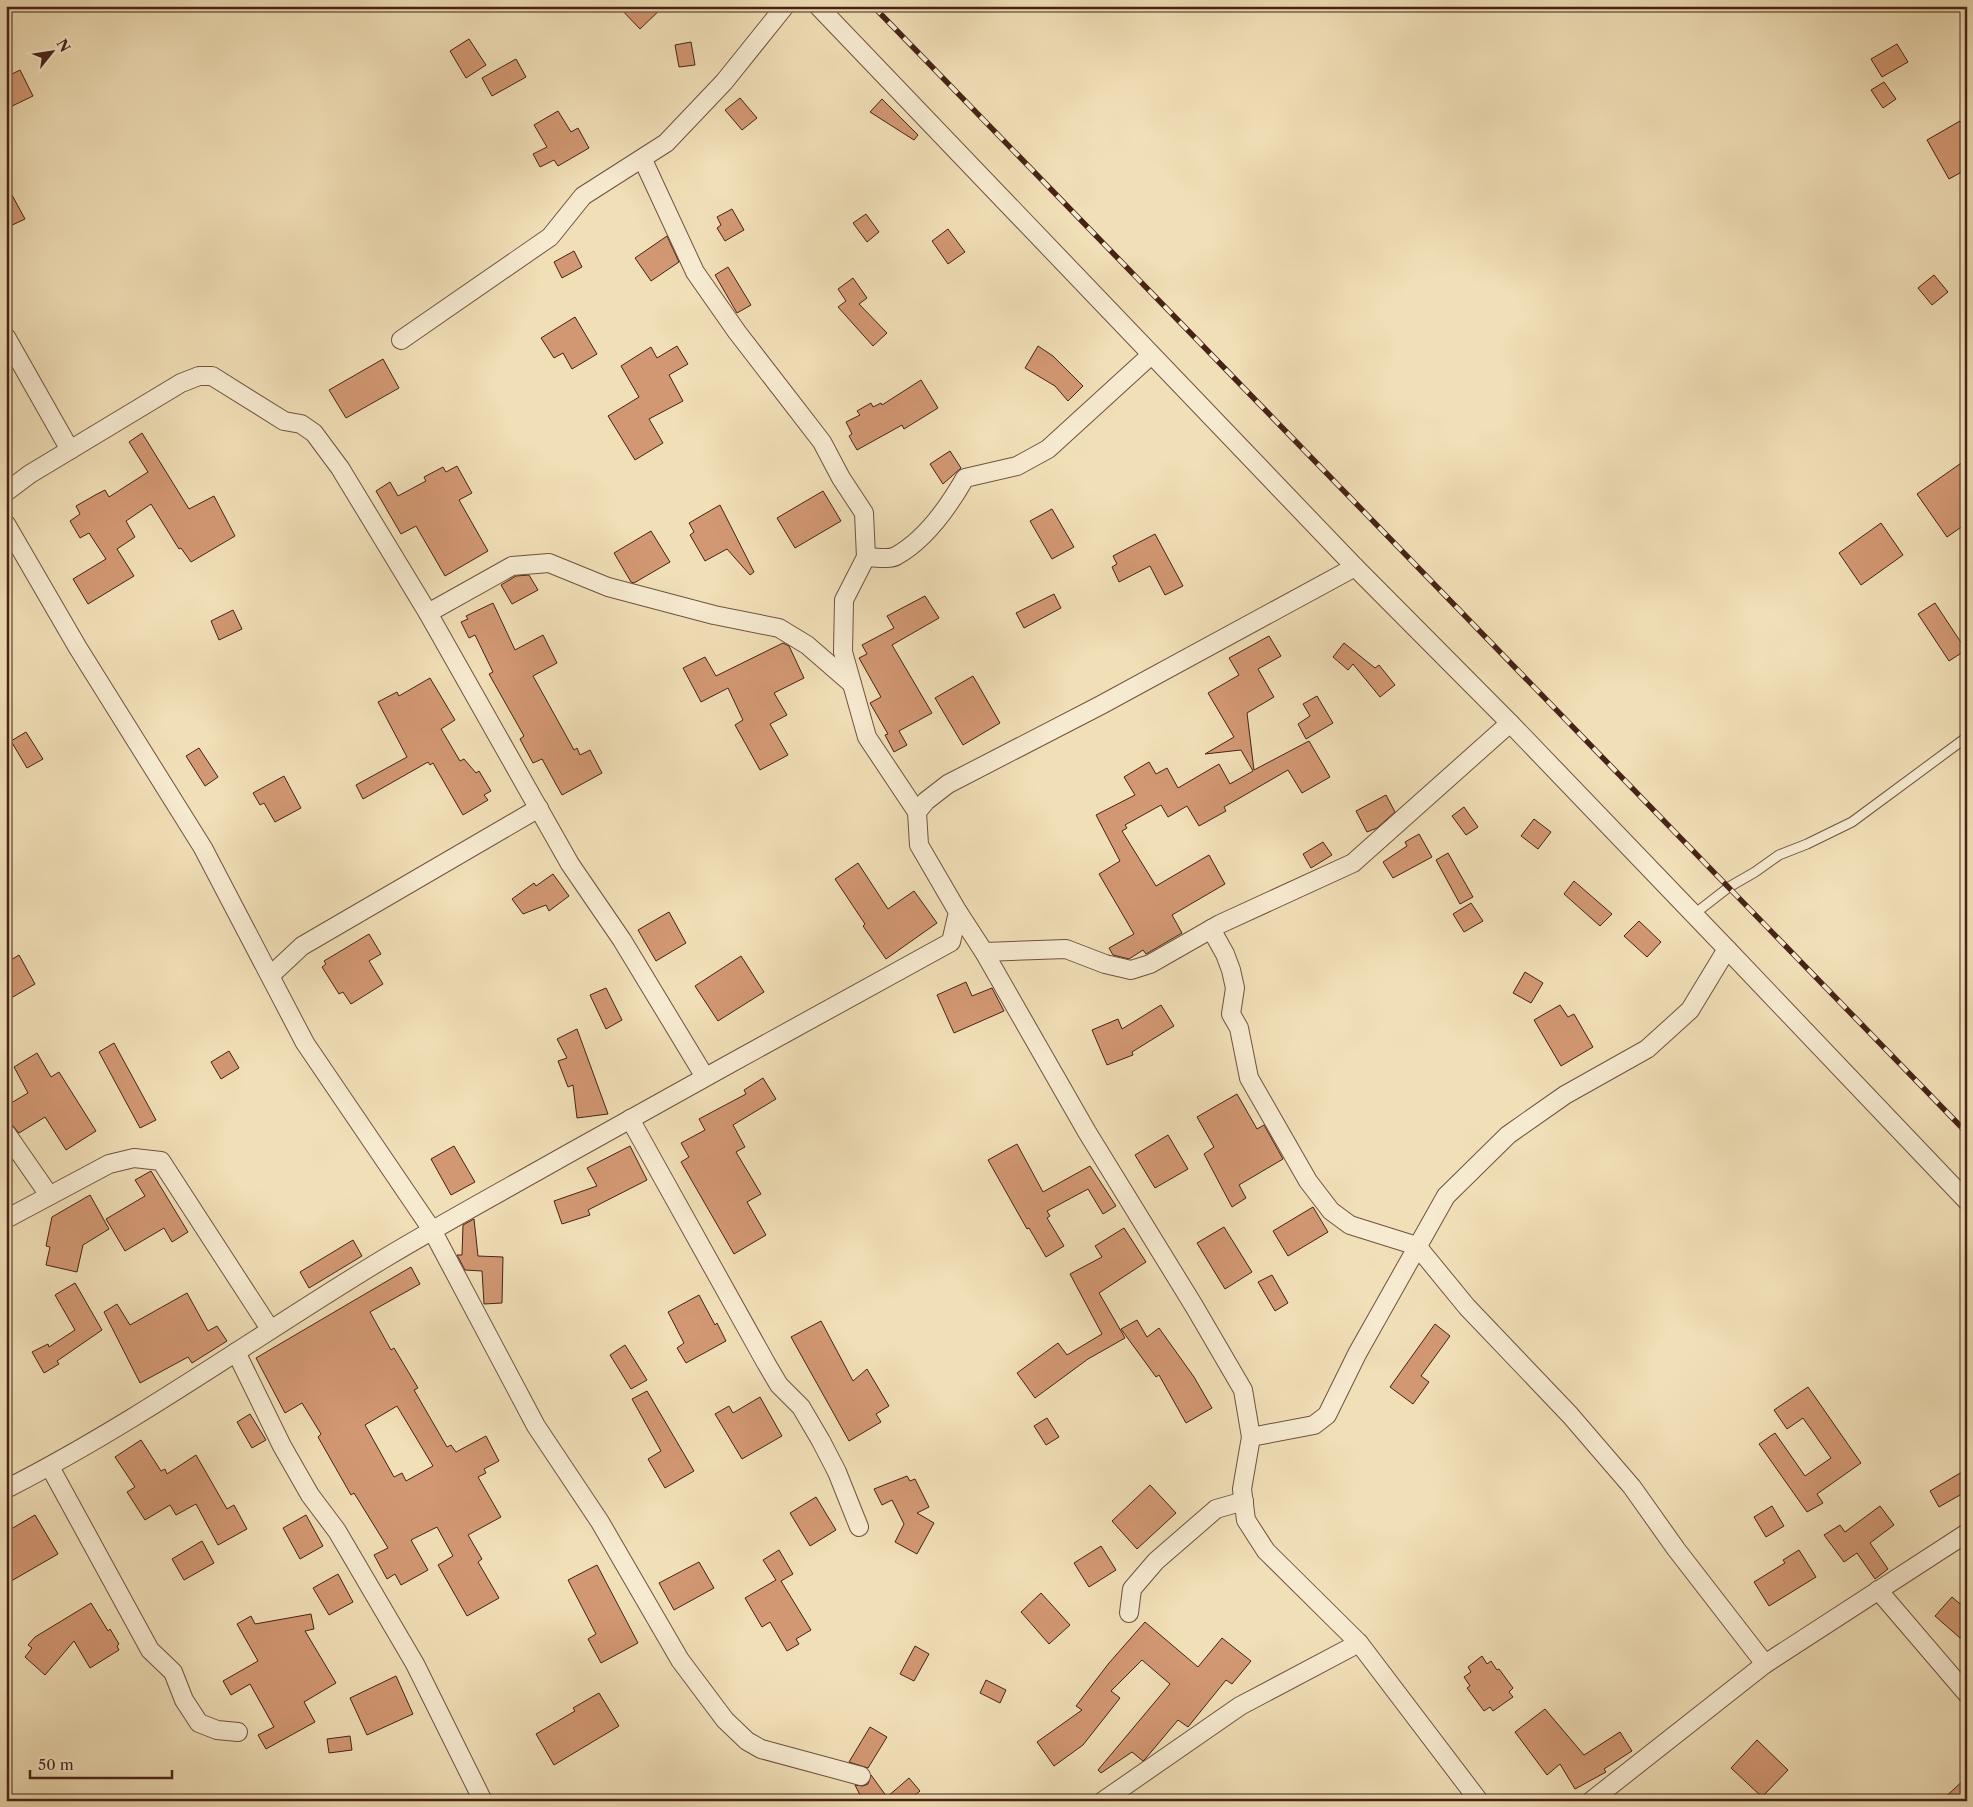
<svg xmlns="http://www.w3.org/2000/svg" width="1973" height="1807" font-family="'Libre Caslon Text',serif">
<style>
.building{fill:#d29873;stroke:#462315;fill-rule:evenodd}
.lines{fill:none;stroke-linecap:round;stroke-linejoin:round}
.lane-casing{stroke:#71523e;stroke-width:11}
.street-casing{stroke:#71523e;stroke-width:20}
.lane{stroke:#f6ead0;stroke-width:9}
.street{stroke:#f6ead0;stroke-width:18}
.rail-casing{stroke:#462315;stroke-width:5.5}
.rail{stroke:#f6ead0;stroke-width:4;stroke-dasharray:11;stroke-linecap:butt}
</style>
<rect width="100%" height="100%" fill="#f1dfb7"/>
<filter id="stains"><feTurbulence type="fractalNoise" baseFrequency=".004" numOctaves="4"/><feColorMatrix values="0 0 0 0 .2 0 0 0 0 .09 0 0 0 0 .02 0 0 0 .5 -.17"/></filter>
<radialGradient id="worn" r=".72"><stop offset=".6" stop-color="#630" stop-opacity="0"/><stop offset="1" stop-color="#630" stop-opacity=".3"/></radialGradient>
<!-- building -->
<g class="building">
<path d="M618,6H664L640,29Z"/>
<path d="M469,39L486,65L466,78L450,51Z"/>
<path d="M691,42L695,65L679,67L675,45Z"/>
<path d="M1897,44L1908,62L1882,77L1871,59Z"/>
<path d="M516,59L526,77L492,96L482,78Z"/>
<path d="M20,70L33,96L6,109V77Z"/>
<path d="M1884,82L1896,99L1883,108L1871,90Z"/>
<path d="M740,98L757,118L742,130L725,110Z"/>
<path d="M882,99L918,135L914,140L870,112Z"/>
<path d="M558,111L571,132L578,128L589,148L558,166L554,160L540,167L533,154L547,147L534,125Z"/>
<path d="M1960,121L1967,132V169L1949,179L1927,140Z"/>
<path d="M6,184L25,219L6,228Z"/>
<path d="M732,209L744,230L725,241L717,228L721,225L717,217Z"/>
<path d="M866,214L879,232L867,242L853,223Z"/>
<path d="M948,229L965,252L948,264L932,241Z"/>
<path d="M667,236L679,262L651,281L635,258Z"/>
<path d="M574,251L582,267L562,278L554,262Z"/>
<path d="M728,267L751,305L737,313L715,275Z"/>
<path d="M1934,275L1948,292L1932,305L1918,288Z"/>
<path d="M853,278L867,298L859,304L887,333L873,346L838,307L846,301L838,289Z"/>
<path d="M575,317L597,354L572,369L563,353L554,358L541,338Z"/>
<path d="M677,346L688,364L669,375L683,401L649,419L663,443L635,460L608,416L639,397L621,366L651,347L657,358Z"/>
<path d="M1038,346L1053,356L1083,386L1068,401L1055,386L1025,368Z"/>
<path d="M383,359L399,388L346,418L329,390Z"/>
<path d="M921,380L938,408L904,429L902,425L857,450L849,436L852,434L846,422L860,415L857,411L871,403L873,407L881,403L882,405Z"/>
<path d="M142,433L189,509L214,496L235,536L191,562L181,548L179,549L151,504L126,521L135,537L117,549L134,576L88,604L73,579L106,559L89,533L80,538L70,521L80,514L76,506L97,494L105,490L109,497L148,472L129,442Z"/>
<path d="M950,451L961,468L943,484L930,464Z"/>
<path d="M1967,459V523L1947,537L1917,494Z"/>
<path d="M457,466L472,493L459,500L488,551L445,576L416,526L401,534L376,491L390,482L398,496L426,481L424,477L443,467L446,472Z"/>
<path d="M823,491L841,521L795,548L777,518Z"/>
<path d="M720,505L754,572L750,575L727,549L705,561L690,535L694,532L689,523Z"/>
<path d="M1052,509L1074,547L1052,559L1030,521Z"/>
<path d="M1881,523L1903,555L1861,585L1839,553Z"/>
<path d="M651,531L670,562L634,583L631,582L614,553Z"/>
<path d="M1155,534L1183,586L1165,595L1150,566L1119,582L1112,567L1117,564L1113,556Z"/>
<path d="M529,575L538,590L512,604L501,585L516,576Z"/>
<path d="M1054,594L1061,608L1024,628L1016,613Z"/>
<path d="M925,596L939,618L892,645L932,713L899,731L907,745L894,752L885,735L888,734L870,703L881,697L859,658L867,654L862,645L894,628L887,616Z"/>
<path d="M493,603L515,650L543,635L557,663L533,676L574,750L577,748L580,755L590,750L602,773L562,795L542,759L533,763L520,739L524,736L489,674L493,672L475,635L469,638L461,622L468,619L466,616Z"/>
<path d="M1935,603L1966,650L1949,661L1918,614Z"/>
<path d="M233,610L242,629L219,640L211,621Z"/>
<path d="M1269,636L1281,656L1258,669L1274,697L1247,713L1254,770L1309,741L1330,777L1302,793L1288,770L1224,807L1226,811L1199,826L1187,806L1168,817L1161,805L1125,825L1127,828L1122,831L1156,886L1209,855L1225,884L1172,915L1182,933L1146,954L1143,950L1129,959L1113,955L1109,948L1134,934L1099,874L1120,861L1096,815L1135,795L1124,777L1149,762L1156,774L1167,768L1178,788L1219,764L1230,784L1253,771L1241,750L1205,754L1234,737L1208,693L1239,675L1229,658Z"/>
<path d="M783,643L789,646L804,678L774,693L787,715L770,724L788,755L760,770L735,725L743,720L728,688L701,702L683,668L705,657L716,676Z"/>
<path d="M1344,643L1375,668L1379,665L1395,685L1380,697L1353,664L1348,670L1333,657Z"/>
<path d="M973,676L1000,723L963,745L935,698Z"/>
<path d="M430,678L455,720L441,729L460,761L464,759L476,773L479,771L491,791L484,795L488,800L463,815L433,763L430,765L428,762L363,799L356,785L407,757L378,702L397,692L399,696Z"/>
<path d="M1317,696L1333,723L1306,739L1298,724L1310,716L1303,704Z"/>
<path d="M26,732L43,759L27,768L11,741Z"/>
<path d="M199,748L218,777L205,786L186,756Z"/>
<path d="M284,776L301,808L275,822L264,803L260,805L253,793Z"/>
<path d="M1386,795L1395,812L1377,828L1367,832L1356,811Z"/>
<path d="M1464,807L1478,827L1466,835L1452,816Z"/>
<path d="M1534,819L1551,832L1538,849L1521,836Z"/>
<path d="M1419,834L1432,857L1393,878L1383,862L1407,846L1405,842Z"/>
<path d="M1323,842L1332,855L1311,868L1303,854Z"/>
<path d="M1448,853L1473,897L1460,904L1436,860Z"/>
<path d="M858,863L888,909L914,891L937,923L886,959L863,926L865,924L835,879Z"/>
<path d="M553,874L569,896L549,911L546,905L523,914L512,899L534,883L536,886Z"/>
<path d="M1574,881L1612,914L1600,926L1564,894Z"/>
<path d="M1471,903L1483,921L1464,932L1453,914Z"/>
<path d="M669,912L686,943L656,961L638,930Z"/>
<path d="M1639,921L1661,942L1647,957L1624,936Z"/>
<path d="M369,934L381,954L369,961L383,984L351,1004L343,992L339,994L322,967L326,964L324,961Z"/>
<path d="M19,955L35,984L6,1001V963Z"/>
<path d="M741,956L764,992L718,1021L695,986Z"/>
<path d="M1525,972L1543,983L1531,1003L1513,993Z"/>
<path d="M966,982L972,996L992,988L1004,1011L954,1033L937,995Z"/>
<path d="M606,988L622,1020L606,1029L590,995Z"/>
<path d="M1161,1005L1174,1026L1132,1052L1133,1055L1107,1065L1092,1030L1118,1019L1122,1029Z"/>
<path d="M1560,1005L1568,1017L1574,1014L1593,1047L1561,1066L1534,1020Z"/>
<path d="M577,1029L608,1114L577,1118L573,1085L568,1087L558,1061L567,1058L557,1039Z"/>
<path d="M114,1043L156,1120L140,1128L99,1052Z"/>
<path d="M229,1051L239,1068L221,1079L211,1062Z"/>
<path d="M37,1053L51,1077L59,1072L96,1131L66,1150L45,1117L19,1133L6,1118V1106L28,1093L14,1067Z"/>
<path d="M763,1078L776,1099L733,1125L745,1147L736,1152L761,1194L747,1202L766,1235L734,1254L681,1162L689,1157L681,1143L705,1130L699,1119L746,1094L744,1090Z"/>
<path d="M1237,1094L1257,1129L1264,1125L1283,1159L1239,1185L1246,1198L1232,1207L1204,1154L1214,1147L1197,1117Z"/>
<path d="M1168,1135L1188,1169L1155,1188L1135,1155Z"/>
<path d="M1017,1144L1043,1192L1090,1166L1116,1206L1103,1214L1088,1189L1047,1211L1050,1216L1047,1218L1064,1246L1046,1257L1029,1228L1027,1229L988,1160Z"/>
<path d="M454,1146L475,1182L451,1195L431,1159Z"/>
<path d="M630,1146L647,1180L588,1210L590,1215L562,1224L554,1201L597,1186L587,1168Z"/>
<path d="M151,1171L188,1232L172,1242L164,1228L125,1251L106,1219L145,1196L135,1180Z"/>
<path d="M90,1195L109,1229L83,1245L77,1272L46,1265L50,1247L46,1246L52,1217Z"/>
<path d="M1313,1207L1328,1232L1288,1256L1273,1231Z"/>
<path d="M474,1219L478,1256L503,1257L502,1303L484,1304L482,1271L465,1270L457,1255H462L463,1225Z"/>
<path d="M1224,1227L1252,1272L1225,1289L1197,1243Z"/>
<path d="M1124,1228L1146,1262L1099,1293L1125,1338L1088,1359L1035,1398L1017,1373L1058,1343L1067,1355L1102,1334L1070,1274L1102,1257L1095,1246Z"/>
<path d="M353,1240L362,1256L309,1288L300,1272Z"/>
<path d="M411,1267L420,1284L370,1312L391,1350L394,1348L418,1388L414,1390L447,1447L451,1445L456,1452L486,1436L499,1461L484,1469L486,1473L478,1477L501,1517L468,1535L482,1559L478,1562L499,1598L467,1616L438,1565L453,1556L437,1527L411,1540L428,1570L401,1585L395,1574L387,1579L374,1555L388,1548L354,1493L351,1495L318,1437L321,1434L302,1403L285,1413L256,1358ZM397,1406L433,1466L406,1481L402,1473L394,1477L365,1425Z"/>
<path d="M1272,1275L1288,1303L1275,1311L1258,1282Z"/>
<path d="M75,1283L102,1330L57,1361L59,1364L44,1373L32,1352L48,1344L49,1347L75,1330L55,1295Z"/>
<path d="M187,1293L208,1331L217,1326L227,1341L192,1363L188,1357L140,1383L104,1312L117,1304L130,1325Z"/>
<path d="M699,1295L715,1325L717,1323L726,1341L686,1363L677,1348L684,1343L668,1312Z"/>
<path d="M1137,1320L1147,1337L1159,1328L1194,1377L1212,1408L1186,1423L1159,1375L1156,1377L1121,1329Z"/>
<path d="M821,1321L853,1381L867,1369L889,1406L876,1414L881,1422L849,1441L791,1337Z"/>
<path d="M1435,1324L1450,1336L1421,1376L1429,1382L1413,1404L1390,1387Z"/>
<path d="M625,1345L647,1380L631,1389L610,1355Z"/>
<path d="M1808,1387L1861,1463L1817,1494L1823,1503L1807,1512L1759,1444L1775,1433L1805,1476L1831,1458L1803,1418L1787,1429L1774,1410Z"/>
<path d="M647,1391L694,1471L665,1488L648,1459L661,1451L632,1399Z"/>
<path d="M760,1397L782,1436L742,1459L715,1414L729,1406L733,1413Z"/>
<path d="M250,1414L266,1440L252,1448L237,1422Z"/>
<path d="M1047,1418L1059,1437L1046,1445L1034,1426Z"/>
<path d="M141,1440L161,1471L165,1469L167,1474L196,1455L227,1509L234,1505L247,1529L218,1545L196,1504L176,1515L170,1505L145,1520L127,1492L135,1487L115,1457Z"/>
<path d="M1967,1469V1491L1939,1507L1930,1491Z"/>
<path d="M907,1476L910,1481L915,1479L929,1507L917,1513L934,1523L917,1554L895,1542L904,1524L892,1500L882,1505L874,1489Z"/>
<path d="M1150,1485L1176,1513L1137,1549L1112,1521Z"/>
<path d="M816,1497L836,1530L810,1546L790,1513Z"/>
<path d="M1772,1506L1784,1526L1766,1537L1754,1517Z"/>
<path d="M1880,1506L1894,1525L1870,1543L1888,1569L1875,1579L1857,1553L1844,1562L1824,1535L1840,1525L1845,1532Z"/>
<path d="M35,1515L58,1554L6,1584V1532Z"/>
<path d="M306,1515L323,1546L300,1559L283,1528Z"/>
<path d="M202,1541L214,1563L184,1580L172,1559Z"/>
<path d="M1101,1546L1116,1570L1089,1587L1074,1563Z"/>
<path d="M779,1550L793,1574L781,1581L811,1630L796,1639L799,1644L787,1651L770,1622L762,1627L745,1598L776,1580L763,1560Z"/>
<path d="M1799,1550L1816,1577L1769,1606L1754,1582L1785,1563L1783,1560Z"/>
<path d="M699,1562L714,1588L674,1610L659,1583Z"/>
<path d="M597,1565L638,1643L601,1663L588,1639L596,1634L568,1580Z"/>
<path d="M338,1574L353,1602L329,1615L313,1588Z"/>
<path d="M1041,1593L1070,1625L1049,1644L1021,1612Z"/>
<path d="M1952,1597L1967,1610V1630L1960,1638L1935,1616Z"/>
<path d="M91,1603L108,1631L110,1629L119,1644L117,1646L119,1650L90,1668L74,1641L45,1675L25,1657L32,1648L28,1645L35,1637Z"/>
<path d="M311,1614L314,1629L305,1631L336,1683L304,1702L315,1722L266,1749L258,1735L274,1727L250,1684L231,1695L223,1681L258,1661L237,1624L251,1616L255,1624Z"/>
<path d="M1145,1622L1198,1667L1222,1638L1251,1661L1232,1684L1226,1680L1188,1727L1178,1720L1146,1758L1143,1761L1132,1752L1101,1773L1098,1770L1170,1684L1142,1660L1111,1691L1120,1698L1083,1745L1054,1766L1037,1742L1082,1710L1076,1706L1109,1663Z"/>
<path d="M915,1646L929,1654L914,1681L900,1674Z"/>
<path d="M1482,1656L1487,1664L1491,1661L1497,1670L1499,1669L1513,1688L1509,1692L1513,1697L1493,1711L1490,1707L1484,1711L1467,1688L1470,1686L1464,1677L1471,1672L1468,1667Z"/>
<path d="M396,1676L413,1714L367,1735L350,1698Z"/>
<path d="M986,1680L1006,1690L1000,1703L980,1693Z"/>
<path d="M599,1693L619,1726L554,1765L536,1734L575,1711L573,1708Z"/>
<path d="M1545,1709L1584,1755L1620,1732L1632,1751L1604,1769L1606,1772L1575,1789L1560,1764L1547,1775L1515,1732Z"/>
<path d="M870,1727L887,1737L868,1768L849,1762Z"/>
<path d="M350,1736L352,1750L329,1753L327,1739Z"/>
<path d="M1757,1740L1788,1770L1762,1797L1731,1768Z"/>
<path d="M871,1775L887,1797L909,1778L920,1791L908,1801H863L855,1785L863,1786L868,1784Z"/>
<path d="M1967,1777V1801H1941Z"/>
</g>
<g class="lines">
<defs>
<path id="lane" d="M1693,915L1729,887L1755,872L1779,855L1807,844L1852,822L1967,737"/>
<g id="street">
<path d="M818,6L1355,567L1510,723L1727,949L1967,1201"/>
<path d="M643,160L695,272L737,332L822,442L841,478L864,513L866,557L844,600L843,652L867,737L917,812"/>
<path d="M6,337L70,450"/>
<path d="M401,340L550,237L583,196L666,143L724,82L785,6"/>
<path d="M6,492L30,474L181,383L199,376H212L284,421L301,424L314,433L340,468L428,613L570,864L622,940L705,1077"/>
<path d="M6,524L78,648L203,848L305,1043L432,1230L536,1426L600,1522L680,1660L725,1720L747,1741L761,1749L861,1776"/>
<path d="M866,557C874,557 889,560 896,556C925,540 949,506 965,478L1017,466L1048,449L1151,355"/>
<path d="M428,613L512,566L549,563L608,587L714,615L779,628L807,645L852,684"/>
<path d="M958,912L984,952L1087,1132L1194,1306L1243,1390L1251,1437L1242,1489L1246,1520L1266,1551L1359,1643L1479,1801"/>
<path d="M1211,929L1225,954L1231,970L1235,988L1231,1014L1239,1028L1249,1078L1308,1181L1331,1211L1350,1225L1417,1246L1467,1307L1570,1415L1632,1487L1676,1549L1765,1664"/>
<path d="M984,952L1066,949L1105,964L1131,970L1150,964L1220,924L1353,863L1510,723"/>
<path d="M271,975L302,946L539,808"/>
<path d="M630,1119L766,1363L779,1385L801,1407L821,1441L837,1472L859,1527"/>
<path d="M6,1133L49,1195"/>
<path d="M6,1219L109,1164L134,1158L161,1161L270,1329"/>
<path d="M236,1352L282,1446L310,1495L337,1531L415,1664L483,1801"/>
<path d="M1251,1437L1314,1425L1327,1415L1357,1354L1446,1196L1508,1135L1565,1095L1647,1049L1690,1010L1727,949"/>
<path d="M50,1467L150,1650L173,1672L184,1700L199,1723L217,1730L238,1732"/>
<path d="M6,1489C138,1422 259,1334 385,1258C445,1222 506,1189 566,1155C694,1083 822,1013 951,942L958,912L919,845L917,812L926,801L948,784L1101,705L1355,567"/>
<path d="M1878,1590L1967,1694"/>
<path d="M1129,1613L1132,1589L1156,1561L1216,1509L1244,1501"/>
<path d="M1103,1801L1240,1706L1359,1643"/>
<path d="M1591,1801L1765,1664L1967,1533"/>
</g>
</defs>
<!-- lane casing -->
<use href="#lane" class="lane-casing"/>
<!-- street casing -->
<use href="#street" class="street-casing"/>
<!-- lane -->
<use href="#lane" class="lane"/>
<!-- street -->
<use href="#street" class="street"/>
<defs>
<path id="rail" d="M873,6L1967,1133"/>
</defs>
<!-- rail casing -->
<use href="#rail" class="rail-casing"/>
<!-- rail -->
<use href="#rail" class="rail"/>
</g>
<!-- margin -->
<rect width="1973" height="1807" fill="none" stroke="#f1dfb7" stroke-width="25"/>
<rect x="8" y="8" width="1958" height="1792" fill="none" stroke="#462315" stroke-width="2.5"/>
<rect x="12" y="12" width="1948" height="1782" fill="none" stroke="#462315"/>
<!-- north arrow -->
<g transform="translate(52 52) rotate(60)" stroke="#f6ead0" stroke-width="4" paint-order="stroke">
<path d="M0-4L9 19L0 12L-9 19Z" fill="#462315"/>
<text y="-8" font-size="14" font-weight="bold" text-anchor="middle" fill="#462315">N</text>
</g>
<!-- scale -->
<path d="M30 1770v8h142v-8" fill="none" stroke="#462315" stroke-width="2.5"/>
<text x="38" y="1770" font-size="15" fill="#462315" stroke="#f6ead0" stroke-width="4" paint-order="stroke">50 m</text>
<rect width="100%" height="100%" filter="url(#stains)"/>
<rect width="100%" height="100%" fill="url(#worn)"/>
</svg>
